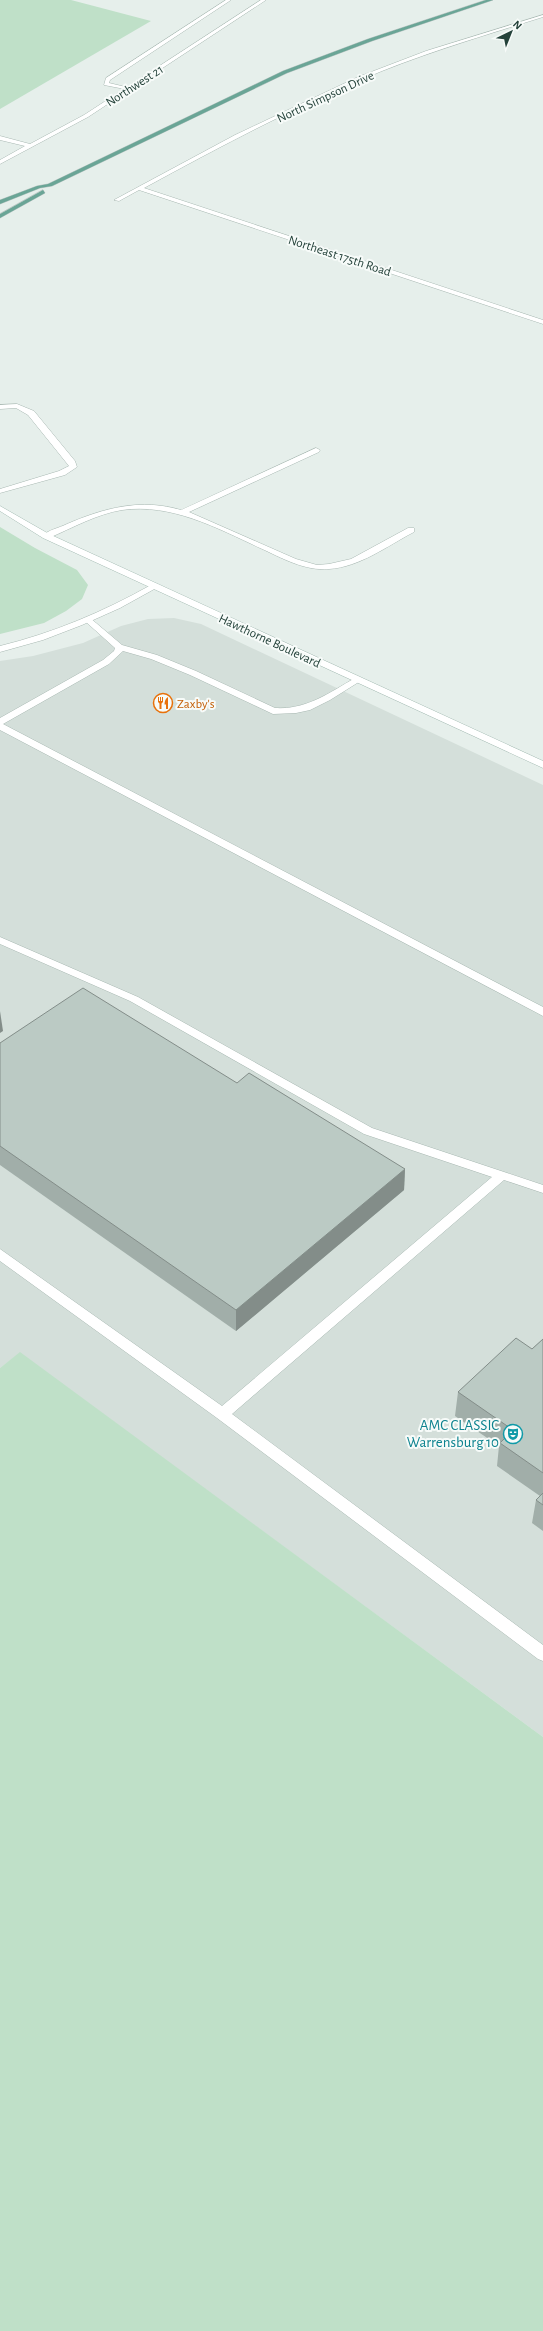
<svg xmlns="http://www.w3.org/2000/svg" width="543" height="2331" font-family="'Alegreya Sans',sans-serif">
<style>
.built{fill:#d4dfda}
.green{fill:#bfe0c8}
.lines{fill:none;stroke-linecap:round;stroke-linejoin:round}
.lane-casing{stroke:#a8b8b2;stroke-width:1}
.street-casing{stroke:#a8b8b2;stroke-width:1}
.secondary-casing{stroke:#a4bbb3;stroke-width:1}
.primary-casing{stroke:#c2cac8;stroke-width:1}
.lane{fill:#fff;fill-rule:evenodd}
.street{fill:#fff;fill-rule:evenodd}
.secondary{fill:#fff;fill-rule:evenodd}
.primary{fill:#6aa596;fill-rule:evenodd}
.wall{fill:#a1aea9}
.shaded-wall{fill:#838d89}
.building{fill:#bbcac4;stroke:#838d89}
.labels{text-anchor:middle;stroke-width:4;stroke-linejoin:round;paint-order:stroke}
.far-street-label{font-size:13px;fill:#24423a;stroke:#f7fbf9}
.far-food-label{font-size:13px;fill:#c56008;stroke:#f7fbf9;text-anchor:start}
.culture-label{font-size:15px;fill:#0d838f;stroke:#f7fbf9;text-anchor:end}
</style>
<rect width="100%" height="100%" fill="#e6efeb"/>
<!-- built -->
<path class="built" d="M174,618L201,624L543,785V1737L20,1353L0,1368V661L33,656L83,643L121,626L148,619Z"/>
<!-- green -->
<g class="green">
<path d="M0,0H71L151,21L0,109Z"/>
<path d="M0,527L35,548L77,570L88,585L82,599L66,611L44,623L0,634Z"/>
<path d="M20,1352L543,1737V2331H0V1368Z"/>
</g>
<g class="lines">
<defs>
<g id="lane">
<path d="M226,0H231L110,80L109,83L130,88V90L104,85L106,78Z"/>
<path d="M17,404L34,411L75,461L77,467L65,475L0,493V489L59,471L69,466L28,415L16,408L0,409V405Z"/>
<path d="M316,448L320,450L319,452L189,512L296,559L317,565L329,564L351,559L408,528H414V532C387,546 360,567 329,569C304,571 282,558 260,548C217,528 171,503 122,510C97,514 72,528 49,538L42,536C48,530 59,528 67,524C104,508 141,498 181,510Z"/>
<path d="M89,617L122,645L157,655L196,671L275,708C306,710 329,693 355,678L358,677L362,680L330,700L310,710L296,713L273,714L190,675L151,659L123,651L109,664L3,724L543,1007V1016L0,730V718L103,660L114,651L115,648L86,622V618Z"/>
<path d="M0,937L138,997L372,1128L543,1185V1193L504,1180L232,1414L543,1645V1661L538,1659L217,1418L0,1261V1249L222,1406L492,1177L364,1134L130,1001L0,944Z"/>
</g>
<g id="street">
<path d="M261,0H266L88,117L0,164V160L25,146L0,140V136L30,144L84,115Z"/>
<path d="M543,15V17C489,34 435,50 382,71C300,104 221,146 144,188L543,320V324L139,190L119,201L114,200L235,135L358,77L426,51Z"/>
<path d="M151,585L158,587L120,608L82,625L43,640L0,652V646C53,633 103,612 151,585Z"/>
</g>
<path id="secondary" d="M0,506L49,534L543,761V768L43,538L0,511Z"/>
<g id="primary">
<path d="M486,0H493L372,41L287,73L52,186L40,188L0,204V200L37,186L48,184L283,71L368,39Z"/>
<path d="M43,190L45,193L0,218V214Z"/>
</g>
</defs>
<!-- lane casing -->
<use href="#lane" class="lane-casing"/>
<!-- street casing -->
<use href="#street" class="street-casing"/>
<!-- secondary casing -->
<use href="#secondary" class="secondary-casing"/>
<!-- primary casing -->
<use href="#primary" class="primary-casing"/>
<!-- lane -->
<use href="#lane" class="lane"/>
<!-- street -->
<use href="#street" class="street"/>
<!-- secondary -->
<use href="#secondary" class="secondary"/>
<!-- primary -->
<use href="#primary" class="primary"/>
</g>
<!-- wall -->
<g class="wall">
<path d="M0,1043L237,1083L405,1169L404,1190L236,1331L0,1165Z"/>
<path d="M543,1339V1531L532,1523L536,1500L540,1496L497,1466L499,1446L455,1416L458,1392L532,1349Z"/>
</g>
<!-- shaded-wall -->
<g class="shaded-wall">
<path d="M0,1011L3,1031L0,1033Z"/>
<path d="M405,1169L404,1190L236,1331V1310Z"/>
</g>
<!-- building -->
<g class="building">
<path d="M83,988L237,1083L249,1073L405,1169L236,1310L0,1146V1043Z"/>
<path d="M516,1338L532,1349L543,1339V1473L500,1443L513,1430L458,1392Z"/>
<path d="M543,1493V1505L536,1500Z"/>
</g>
<!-- icons -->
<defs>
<symbol id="restaurant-ring" viewBox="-11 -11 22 22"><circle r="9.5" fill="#f7fbf9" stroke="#e8710a" stroke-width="1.5"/><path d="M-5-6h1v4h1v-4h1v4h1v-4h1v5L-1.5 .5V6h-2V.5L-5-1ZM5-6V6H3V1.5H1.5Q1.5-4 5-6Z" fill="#e8710a"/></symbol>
<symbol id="theatre-ring" viewBox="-11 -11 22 22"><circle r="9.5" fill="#f7fbf9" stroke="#0f9aa8" stroke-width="1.5"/><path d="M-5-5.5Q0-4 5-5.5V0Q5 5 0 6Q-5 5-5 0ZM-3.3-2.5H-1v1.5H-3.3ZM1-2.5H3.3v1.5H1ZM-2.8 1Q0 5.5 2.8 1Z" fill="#0f9aa8"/></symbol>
</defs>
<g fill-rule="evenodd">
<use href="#restaurant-ring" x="152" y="692" width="22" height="22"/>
<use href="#theatre-ring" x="502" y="1423" width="22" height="22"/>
</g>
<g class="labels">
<!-- far-street labels -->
<g class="far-street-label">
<text transform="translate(134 85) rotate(-33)" y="5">Northwest 21</text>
<text transform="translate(325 96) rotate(-25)" y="5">North Simpson Drive</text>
<text transform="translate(340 255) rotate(18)" y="5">Northeast 175th Road</text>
<text transform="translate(270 640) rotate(25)" y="5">Hawthorne Boulevard</text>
</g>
<!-- far-food labels -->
<g class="far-food-label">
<text x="177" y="708">Zaxby's</text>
</g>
<!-- culture labels -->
<g class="culture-label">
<text x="499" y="1430">AMC CLASSIC<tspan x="499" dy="17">Warrensburg 10</tspan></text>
</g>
</g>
<!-- north arrow -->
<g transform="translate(511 32) rotate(43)" stroke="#f7fbf9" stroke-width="3" paint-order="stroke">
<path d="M0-3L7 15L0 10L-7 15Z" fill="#24423a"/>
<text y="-6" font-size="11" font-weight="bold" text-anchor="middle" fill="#24423a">N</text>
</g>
</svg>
